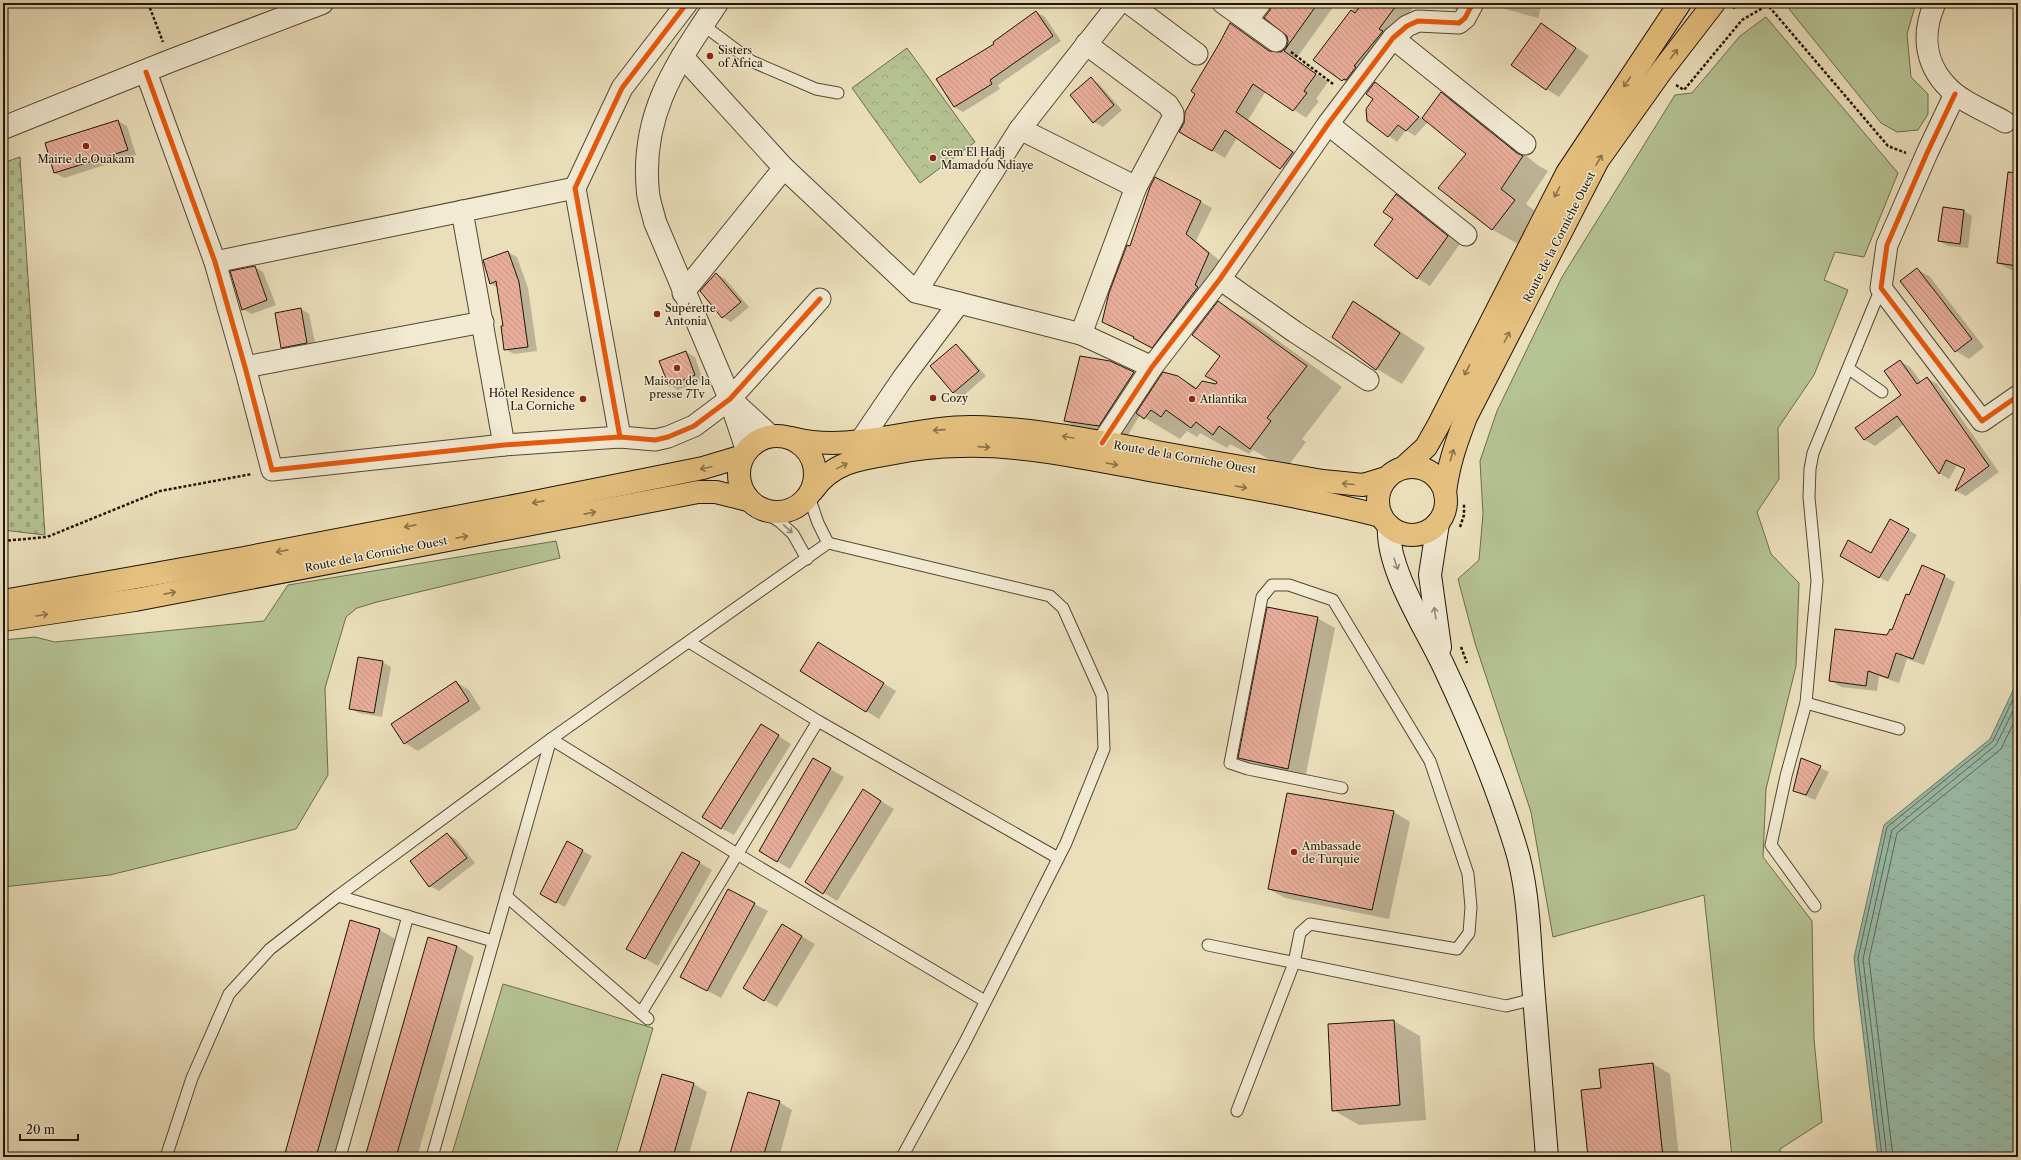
<svg xmlns="http://www.w3.org/2000/svg" width="2021" height="1160" font-family="'Libre Caslon Text',serif">
<style>
.grass{fill:#b5c292;stroke:#6a6c4d}
.cemetery{fill:url(#cemetery-stones);stroke:#6a6c4d}
.park{fill:url(#park-crowns);stroke:#6a6c4d}
.water{fill:url(#water-ripples);stroke:#697a69}
.shadow{fill:#0003}
.lines{fill:none;stroke-linecap:round;stroke-linejoin:round}
.shore{stroke:#5c6959;stroke-width:1}
.building{fill:url(#building-back-hatch);stroke:#1f1508}
.service-casing{stroke:#524835;stroke-width:13}
.minor-casing{stroke:#524835;stroke-width:23}
.tertiary-casing{stroke:#524835;stroke-width:24}
.secondary-casing{stroke:#1f1508;stroke-width:24}
.trunk-casing{stroke:#1f1508;stroke-width:24}
.path{stroke:#1f1508;stroke-width:2.5;stroke-dasharray:3 2;stroke-linecap:butt}
.service{stroke:#f2ead3;stroke-width:11}
.minor{stroke:#f2ead3;stroke-width:21}
.tertiary{stroke:#f2ead3;stroke-width:22}
.secondary{stroke:#f2ead3;stroke-width:22}
.trunk{stroke:#e6c07e;stroke-width:22}
.cycleway-casing{stroke:#f2ead3;stroke-width:8}
.cycleway{stroke:#e8590c;stroke-width:5}
.oneway{stroke:#8c7349}
.oneway2{stroke:#938a78}
.poi-dot{fill:#8f2418;stroke:#f2ead3;stroke-width:1.5}
.labels{text-anchor:middle;stroke-width:3;stroke-linejoin:round;paint-order:stroke}
.poi-label{font-size:11px;fill:#1f1508;stroke:#f2ead3;text-anchor:start}
.street-label{font-size:11px;fill:#1f1508;stroke:#f2ead3}
</style>
<defs>
<pattern id="cemetery-stones" width="16" height="16" patternUnits="userSpaceOnUse"><rect width="16" height="16" fill="#b5c292"/><path d="M2 7V4a2 2 0 0 1 4 0v3zM10 15v-3a2 2 0 0 1 4 0v3z" fill="#9ba67c"/></pattern>
<pattern id="park-crowns" width="20" height="18" patternUnits="userSpaceOnUse"><rect width="20" height="18" fill="#b5c292"/><path d="M2 6a3 3 0 1 1 6 0M12 15a3 3 0 1 1 6 0" fill="none" stroke="#9ba67c"/></pattern>
<pattern id="water-ripples" width="26" height="14" patternUnits="userSpaceOnUse"><rect width="26" height="14" fill="#9abdaa"/><path d="M2 4q2-2 4 0t4 0M15 11q2-2 4 0t4 0" fill="none" stroke="#84a291"/></pattern>
<pattern id="building-back-hatch" width="6" height="6" patternUnits="userSpaceOnUse"><rect width="6" height="6" fill="#e8ad9a"/><path d="M-1 5l2 2M0 0l6 6M5-1l2 2" fill="none" stroke="#c79483"/></pattern>
</defs>
<rect width="100%" height="100%" fill="#ebdfbb"/>
<filter id="stains"><feTurbulence type="fractalNoise" baseFrequency=".005" numOctaves="4"/><feColorMatrix values="0 0 0 0 .2 0 0 0 0 .09 0 0 0 0 .02 0 0 0 .5 -.17"/></filter>
<radialGradient id="worn" r=".72"><stop offset=".6" stop-color="#630" stop-opacity="0"/><stop offset="1" stop-color="#630" stop-opacity=".3"/></radialGradient>
<!-- grass -->
<g class="grass">
<path d="M1794,3H1916L1907,34L1911,77L1928,94V114L1918,130L1897,132L1881,123L1789,9Z"/>
<path d="M1766,17L1898,173L1864,257L1835,252L1824,280L1848,290L1814,375L1778,428L1779,479L1757,512L1771,554L1799,583L1796,666L1766,789L1763,857L1812,921L1814,1039L1822,1122L1780,1149L1781,1157H1732L1704,895L1553,937L1531,812L1475,643L1458,579L1479,560L1483,514L1480,461L1497,411L1562,277L1675,95L1692,93L1740,36Z"/>
<path d="M556,541L560,558L377,602L357,608L346,617L325,688L328,775L296,829L110,875L3,887V640L35,637L55,642L264,621L288,585Z"/>
<path d="M503,984L653,1028L615,1157H451Z"/>
</g>
<!-- cemetery -->
<path class="cemetery" d="M20,157L45,535L3,530V163Z"/>
<!-- park -->
<path class="park" d="M907,48L975,142L920,183L852,88Z"/>
<!-- water -->
<path class="water" d="M2018,680V1157H1878L1854,958L1884,825L1990,739Z"/>
<!-- shadow -->
<g class="shadow">
<path d="M1272,3H1336L1296,59L1328,82L1316,99L1319,101L1306,118L1266,91L1248,120L1305,160L1294,175L1237,138L1225,158L1180,132L1196,93L1230,24L1272,52L1281,53L1286,49L1289,42L1288,35L1271,10Z"/>
<path d="M1358,3H1416L1355,88L1314,60Z"/>
<path d="M1445,3H1474L1466,16Z"/>
<path d="M1492,3H1542L1538,18L1498,7Z"/>
<path d="M1036,12L1045,17L1061,41L998,85L1000,89L963,112L954,107L996,44Z"/>
<path d="M1542,24L1589,56L1559,97L1546,89Z"/>
<path d="M1091,79L1099,84L1122,110L1103,127L1094,122Z"/>
<path d="M1375,83L1423,119L1441,93L1467,108L1539,166L1548,171L1526,204L1540,215L1518,244L1493,230L1440,188L1468,154L1428,122L1415,136L1406,130L1397,142L1368,120L1374,98Z"/>
<path d="M118,121L127,126L136,155L64,178L55,173L46,143Z"/>
<path d="M1156,178L1212,208L1196,241L1219,260L1206,292L1163,353L1145,344L1130,247Z"/>
<path d="M2018,181V271L2011,270L1998,263Z"/>
<path d="M1397,196L1410,203L1460,244L1430,286L1417,278L1394,219Z"/>
<path d="M1964,211L1972,216L1968,248L1948,246L1939,241Z"/>
<path d="M508,252L517,257L528,288L537,351L514,354L505,349V327L498,288L490,283Z"/>
<path d="M255,267L263,272L276,305L251,314L243,309Z"/>
<path d="M1917,269L1930,277L1984,347L1969,359L1956,351Z"/>
<path d="M717,274L725,279L749,307L731,322L723,317Z"/>
<path d="M1353,302L1379,317L1425,348L1402,384L1377,369L1333,336Z"/>
<path d="M1218,303L1254,323L1342,387L1302,439L1306,442L1286,469L1253,450L1249,454L1230,444L1227,448L1200,433L1197,437L1187,431L1180,439L1140,415L1125,440L1091,435L1065,421L1133,372L1156,386L1178,377L1198,388L1217,385L1222,355Z"/>
<path d="M301,309L309,314L316,347L291,352L282,347Z"/>
<path d="M956,346L964,351L986,376L962,397L953,392Z"/>
<path d="M686,352L695,357L703,380L678,390L669,385Z"/>
<path d="M1900,361L1910,367L1921,382L1927,378L1937,384L1999,472L1966,496L1956,491L1966,469L1957,465L1949,479L1939,473L1904,424L1875,446L1865,440L1902,396Z"/>
<path d="M2018,431V437L2015,433Z"/>
<path d="M1890,520L1917,535L1888,582L1841,556L1871,554Z"/>
<path d="M1944,576L1955,582L1924,665L1907,659L1899,683L1879,676L1877,691L1841,687L1830,680L1888,636Z"/>
<path d="M1317,618L1335,628L1305,779L1257,768L1239,758Z"/>
<path d="M831,651L896,691L879,719L866,711Z"/>
<path d="M382,662L391,667L382,717L359,713L350,708Z"/>
<path d="M456,682L469,690L481,709L418,751L405,743Z"/>
<path d="M774,733L791,744L734,835L721,828Z"/>
<path d="M813,759L844,777L790,869L760,851Z"/>
<path d="M1801,759L1829,772L1815,800L1794,791Z"/>
<path d="M1288,794L1394,812L1410,822L1389,919L1285,898L1269,889Z"/>
<path d="M876,798L894,809L837,901L806,882Z"/>
<path d="M447,834L456,839L475,863L439,891L430,886Z"/>
<path d="M567,843L592,856L565,907L550,899Z"/>
<path d="M682,853L712,870L658,966L627,948Z"/>
<path d="M728,890L768,911L721,998L695,984Z"/>
<path d="M380,930L397,940L336,1157H285Z"/>
<path d="M796,933L815,944L777,1007L764,1000Z"/>
<path d="M457,946L474,957L417,1157H366Z"/>
<path d="M1394,1021L1420,1036L1426,1120L1359,1125L1333,1110L1330,1025Z"/>
<path d="M1653,1064L1670,1074L1679,1157H1589L1602,1089Z"/>
<path d="M662,1075L694,1084L707,1092L688,1157H639Z"/>
<path d="M779,1102L792,1110L779,1157H735Z"/>
</g>
<g class="lines">
<!-- shore -->
<g class="shore">
<path d="M1882,1157L1858,958L1887,827L1993,741L2018,689"/>
<path d="M1887,1157L1863,959L1892,830L1996,745L2018,701"/>
<path d="M1893,1157L1869,959L1897,833L2001,749L2018,714"/>
</g>
</g>
<!-- building -->
<g class="building">
<path d="M1272,3H1318L1284,51L1316,74L1304,91L1307,93L1293,111L1253,84L1236,112L1293,152L1280,169L1225,130L1212,151L1179,132L1184,123L1185,112L1195,94L1191,91L1219,44L1230,23L1269,51L1281,52L1286,48L1288,42L1287,36L1264,18L1270,10Z"/>
<path d="M1363,3H1398L1379,29L1383,31L1354,66L1356,67L1346,80L1344,79L1342,81L1313,60L1351,10L1355,13Z"/>
<path d="M1036,11L1053,36L990,80L992,84L954,107L936,79L994,44L993,42Z"/>
<path d="M1541,23L1576,48L1546,90L1511,65Z"/>
<path d="M1091,77L1114,105L1093,123L1070,95Z"/>
<path d="M1375,82L1419,117L1406,131L1398,125L1388,137L1367,121L1366,109L1373,99L1366,94Z"/>
<path d="M1441,92L1517,153L1523,156L1501,189L1515,200L1492,230L1438,188L1466,154L1422,118Z"/>
<path d="M118,120L128,150L54,173L45,143Z"/>
<path d="M2008,172L2018,173V266L1997,263Z"/>
<path d="M1155,177L1201,201L1186,234L1209,253L1195,285L1198,287L1152,348L1133,338L1134,337L1102,322L1109,293L1127,245L1130,246L1150,187Z"/>
<path d="M1396,194L1448,236L1417,279L1374,245L1393,219L1383,212Z"/>
<path d="M1943,207L1964,210L1960,244L1938,241Z"/>
<path d="M508,251L519,282L528,347L504,350L501,326H503L496,281L490,284L483,260Z"/>
<path d="M255,266L267,300L242,310L230,271Z"/>
<path d="M1917,268L1972,339L1955,352L1900,281Z"/>
<path d="M716,273L741,302L722,318L700,291Z"/>
<path d="M1218,301L1307,366L1267,418L1271,421L1250,449L1219,426L1213,435L1196,422L1191,428L1166,410L1161,417L1151,410L1144,419L1136,413L1163,372L1178,376L1196,389L1202,381L1216,384L1217,382L1205,376L1220,356L1192,335Z"/>
<path d="M1353,301L1400,333L1376,370L1332,337Z"/>
<path d="M301,308L307,343L281,348L275,313Z"/>
<path d="M956,344L979,371L953,393L930,366Z"/>
<path d="M686,351L695,375L669,386L659,361Z"/>
<path d="M1080,356L1110,361L1134,372L1099,426L1064,421Z"/>
<path d="M1900,360L1917,384L1927,377L1989,466L1955,491L1965,469L1946,460L1939,474L1897,416L1864,440L1855,428L1901,395L1884,371Z"/>
<path d="M1890,519L1909,529L1879,578L1840,556L1848,540L1871,553Z"/>
<path d="M1922,565L1945,575L1913,659L1896,653L1888,678L1868,671L1866,686L1829,681L1835,629L1887,635L1890,629L1892,630L1906,594L1909,595Z"/>
<path d="M1267,607L1318,617L1288,769L1238,758Z"/>
<path d="M818,642L884,683L866,712L800,671Z"/>
<path d="M358,657L383,661L374,713L349,709Z"/>
<path d="M456,681L469,701L404,744L391,724Z"/>
<path d="M761,724L779,735L721,829L702,817Z"/>
<path d="M813,758L831,768L777,862L759,851Z"/>
<path d="M1801,758L1821,766L1806,795L1793,791Z"/>
<path d="M863,789L881,801L823,894L805,882Z"/>
<path d="M1287,793L1394,811L1372,910L1268,889Z"/>
<path d="M447,833L467,858L429,887L410,861Z"/>
<path d="M567,841L583,850L556,903L540,894Z"/>
<path d="M682,852L700,862L645,959L626,949Z"/>
<path d="M728,889L755,903L707,991L680,977Z"/>
<path d="M350,920L380,929L316,1157H284Z"/>
<path d="M782,924L802,936L764,1001L743,988Z"/>
<path d="M428,937L457,946L396,1157H365Z"/>
<path d="M1394,1020L1400,1105L1332,1111L1328,1024Z"/>
<path d="M1653,1063L1663,1157H1588L1581,1090L1601,1088L1599,1069Z"/>
<path d="M662,1074L694,1083L673,1157H638Z"/>
<path d="M748,1092L780,1101L763,1157H729Z"/>
</g>
<g class="lines">
<defs>
<g id="service">
<path d="M703,25L751,61L816,89L838,93"/>
<path d="M1849,369L1882,392"/>
<path d="M809,497L818,523L828,543"/>
<path d="M760,509L780,522L793,534L807,559"/>
<path d="M689,642L818,721L1058,858"/>
<path d="M1806,703L1899,729"/>
<path d="M551,739L737,854L985,1001"/>
<path d="M338,896L493,941"/>
<path d="M506,896L648,1019"/>
<path d="M1815,906L1771,845L1786,776L1806,703L1817,581L1809,497L1810,469L1813,453L1881,288"/>
<path d="M1208,945L1506,1006L1534,999"/>
<path d="M641,1013L818,721"/>
<path d="M1237,1111L1294,963L1300,933L1310,924L1457,949L1469,933L1471,907L1468,874L1430,761L1333,600L1289,585H1272L1262,597L1230,763L1248,769L1342,788"/>
<path d="M166,1157L192,1078L229,994L270,949L338,896L551,739L828,543L1050,596L1063,608L1102,695L1104,749L1066,843L964,1044L902,1157"/>
<path d="M340,1157L408,916"/>
<path d="M432,1157L551,739"/>
</g>
<g id="minor">
<path d="M1129,3L1197,54"/>
<path d="M1223,3L1276,41"/>
<path d="M1935,3C1920,37 1926,69 1954,93C1967,104 1990,113 2005,122"/>
<path d="M1247,20L1260,3"/>
<path d="M1393,38L1525,144"/>
<path d="M682,56L784,168L916,292L1081,334L1152,367"/>
<path d="M146,72L215,262L245,367L272,470L504,445L620,437L655,440L668,437L694,426L730,399L820,299"/>
<path d="M1955,94L1927,153L1887,245L1881,288L1982,421L2018,396"/>
<path d="M1328,124L1466,235"/>
<path d="M1020,129L1136,187"/>
<path d="M462,211L504,445"/>
<path d="M215,262L575,188"/>
<path d="M1220,279L1295,332L1368,380"/>
<path d="M916,292L1020,129L1119,3"/>
<path d="M683,293L784,168"/>
<path d="M1081,334L1136,187L1173,118V113L1168,105L1086,44"/>
<path d="M245,367L483,322"/>
<path d="M620,437L575,188L622,88L687,3"/>
<path d="M861,440L903,378L959,303"/>
<path d="M1102,443L1152,367L1220,279L1328,124L1393,38L1407,26L1418,21L1459,23L1465,18L1473,3"/>
</g>
<g id="tertiary">
<path d="M717,3C676,65 640,113 648,193C649,202 653,213 655,222L730,399L747,450"/>
<path d="M3,128L170,61L322,3"/>
<path d="M732,401L770,436"/>
</g>
<g id="secondary">
<path d="M1438,523L1430,575L1440,647"/>
<path d="M1389,526C1386,569 1426,628 1444,667C1471,724 1496,784 1515,845C1528,885 1529,930 1532,972C1537,1034 1542,1095 1547,1157"/>
</g>
<g id="trunk">
<circle cx="777" cy="474" r="38"/>
<path d="M792,438C851,454 914,426 974,427C1026,428 1078,438 1130,447C1194,459 1258,470 1323,481L1363,485L1386,478"/>
<circle cx="1412" cy="501" r="34"/>
<path d="M1403,468L1426,447L1438,426L1567,173L1680,3"/>
<path d="M813,490C832,463 858,459 889,454C913,449 937,446 961,446C1033,444 1106,463 1177,475C1245,487 1314,499 1381,516"/>
<path d="M1445,493C1448,466 1456,443 1466,417L1598,160L1660,73L1714,3"/>
<path d="M3,601L244,558L524,504L703,468L743,456"/>
<path d="M3,620L135,600L698,492H716L748,500"/>
</g>
</defs>
<!-- service casing -->
<use href="#service" class="service-casing"/>
<!-- minor casing -->
<use href="#minor" class="minor-casing"/>
<!-- tertiary casing -->
<use href="#tertiary" class="tertiary-casing"/>
<!-- secondary casing -->
<use href="#secondary" class="secondary-casing"/>
<!-- trunk casing -->
<use href="#trunk" class="trunk-casing"/>
<!-- path -->
<g class="path">
<path d="M148,3L163,42"/>
<path d="M1766,3L1888,146L1906,153"/>
<path d="M1733,8L1744,3"/>
<path d="M1291,52L1333,84"/>
<path d="M1676,85L1684,90L1742,20L1771,3"/>
<path d="M1460,527L1464,515V503"/>
<path d="M3,541L47,537L160,491L252,474"/>
<path d="M1461,647L1467,663"/>
</g>
<!-- service -->
<use href="#service" class="service"/>
<!-- minor -->
<use href="#minor" class="minor"/>
<!-- tertiary -->
<use href="#tertiary" class="tertiary"/>
<!-- secondary -->
<use href="#secondary" class="secondary"/>
<!-- trunk -->
<use href="#trunk" class="trunk"/>
<defs>
<g id="cycleway">
<path d="M146,72L215,262L245,367L272,470L504,445L620,437L655,440L668,437L694,426L730,399L820,299"/>
<path d="M1955,94L1927,153L1887,245L1881,288L1982,421L2018,396"/>
<path d="M620,437L575,188L622,88L687,3"/>
<path d="M1102,443L1152,367L1220,279L1328,124L1393,38L1407,26L1418,21L1459,23L1465,18L1473,3"/>
</g>
</defs>
<!-- cycleway casing -->
<use href="#cycleway" class="cycleway-casing"/>
<!-- cycleway -->
<use href="#cycleway" class="cycleway"/>
</g>
<!-- one-way arrows -->
<defs><path id="oneway-shaft" d="M-6 0H5M1.5-3L5.5 0L1.5 3" fill="none" stroke-width="1.6" stroke-linecap="round" stroke-linejoin="round"/></defs>
<g class="oneway">
<use href="#oneway-shaft" transform="translate(1674 54) rotate(-52)"/>
<use href="#oneway-shaft" transform="translate(1627 82) rotate(124)"/>
<use href="#oneway-shaft" transform="translate(1599 160) rotate(-59)"/>
<use href="#oneway-shaft" transform="translate(1557 192) rotate(117)"/>
<use href="#oneway-shaft" transform="translate(1507 337) rotate(-63)"/>
<use href="#oneway-shaft" transform="translate(1467 370) rotate(117)"/>
<use href="#oneway-shaft" transform="translate(939 430) rotate(176)"/>
<use href="#oneway-shaft" transform="translate(1068 437) rotate(-171)"/>
<use href="#oneway-shaft" transform="translate(984 447) rotate(4)"/>
<use href="#oneway-shaft" transform="translate(1452 455) rotate(-73)"/>
<use href="#oneway-shaft" transform="translate(1112 464) rotate(10)"/>
<use href="#oneway-shaft" transform="translate(842 466) rotate(-26)"/>
<use href="#oneway-shaft" transform="translate(706 468) rotate(168)"/>
<use href="#oneway-shaft" transform="translate(1348 484) rotate(-175)"/>
<use href="#oneway-shaft" transform="translate(1241 487) rotate(10)"/>
<use href="#oneway-shaft" transform="translate(538 502) rotate(169)"/>
<use href="#oneway-shaft" transform="translate(590 513) rotate(-11)"/>
<use href="#oneway-shaft" transform="translate(410 526) rotate(169)"/>
<use href="#oneway-shaft" transform="translate(462 537) rotate(-11)"/>
<use href="#oneway-shaft" transform="translate(282 551) rotate(169)"/>
<use href="#oneway-shaft" transform="translate(170 593) rotate(-11)"/>
<use href="#oneway-shaft" transform="translate(42 615) rotate(-9)"/>
</g>
<g class="oneway2">
<use href="#oneway-shaft" transform="translate(788 529) rotate(43)"/>
<use href="#oneway-shaft" transform="translate(1396 564) rotate(71)"/>
<use href="#oneway-shaft" transform="translate(1435 613) rotate(-99)"/>
</g>
<!-- markers -->
<g class="poi-dot">
<circle cx="710" cy="56" r="4"/>
<circle cx="86" cy="146" r="4"/>
<circle cx="933" cy="158" r="4"/>
<circle cx="657" cy="314" r="4"/>
<circle cx="677" cy="368" r="4"/>
<circle cx="933" cy="398" r="4"/>
<circle cx="583" cy="399" r="4"/>
<circle cx="1192" cy="399" r="4"/>
<circle cx="1294" cy="852" r="4"/>
</g>
<g class="labels">
<!-- poi labels -->
<g class="poi-label">
<text x="718" y="54">Sisters<tspan x="718" dy="13">of Africa</tspan></text>
<text x="941" y="156">cem El Hadj<tspan x="941" dy="13">Mamadou Ndiaye</tspan></text>
<text x="86" y="163" text-anchor="middle">Mairie de Ouakam</text>
<text x="665" y="312">Supérette<tspan x="665" dy="13">Antonia</tspan></text>
<text x="677" y="385" text-anchor="middle">Maison de la<tspan x="677" dy="13">presse 7Tv</tspan></text>
<text x="575" y="397" text-anchor="end">Hôtel Residence<tspan x="575" dy="13">La Corniche</tspan></text>
<text x="941" y="402">Cozy</text>
<text x="1200" y="403">Atlantika</text>
<text x="1302" y="850">Ambassade<tspan x="1302" dy="13">de Turquie</tspan></text>
</g>
<!-- street labels -->
<g class="street-label">
<text transform="translate(1559 237) rotate(-63)" y="4">Route de la Corniche Ouest</text>
<text transform="translate(1185 457) rotate(10)" y="4">Route de la Corniche Ouest</text>
<text transform="translate(376 554) rotate(-11)" y="4">Route de la Corniche Ouest</text>
</g>
</g>
<!-- margin -->
<rect width="2021" height="1160" fill="none" stroke="#ebdfbb" stroke-width="16"/>
<rect x="4" y="4" width="2013" height="1152" fill="none" stroke="#1f1508" stroke-width="2"/>
<rect x="8" y="8" width="2005" height="1144" fill="none" stroke="#1f1508"/>
<!-- scale -->
<path d="M20 1134v6h58v-6" fill="none" stroke="#1f1508" stroke-width="2"/>
<text x="26" y="1134" font-size="12" fill="#1f1508" stroke="#f2ead3" stroke-width="3" paint-order="stroke">20 m</text>
<rect width="100%" height="100%" filter="url(#stains)"/>
<rect width="100%" height="100%" fill="url(#worn)"/>
</svg>
